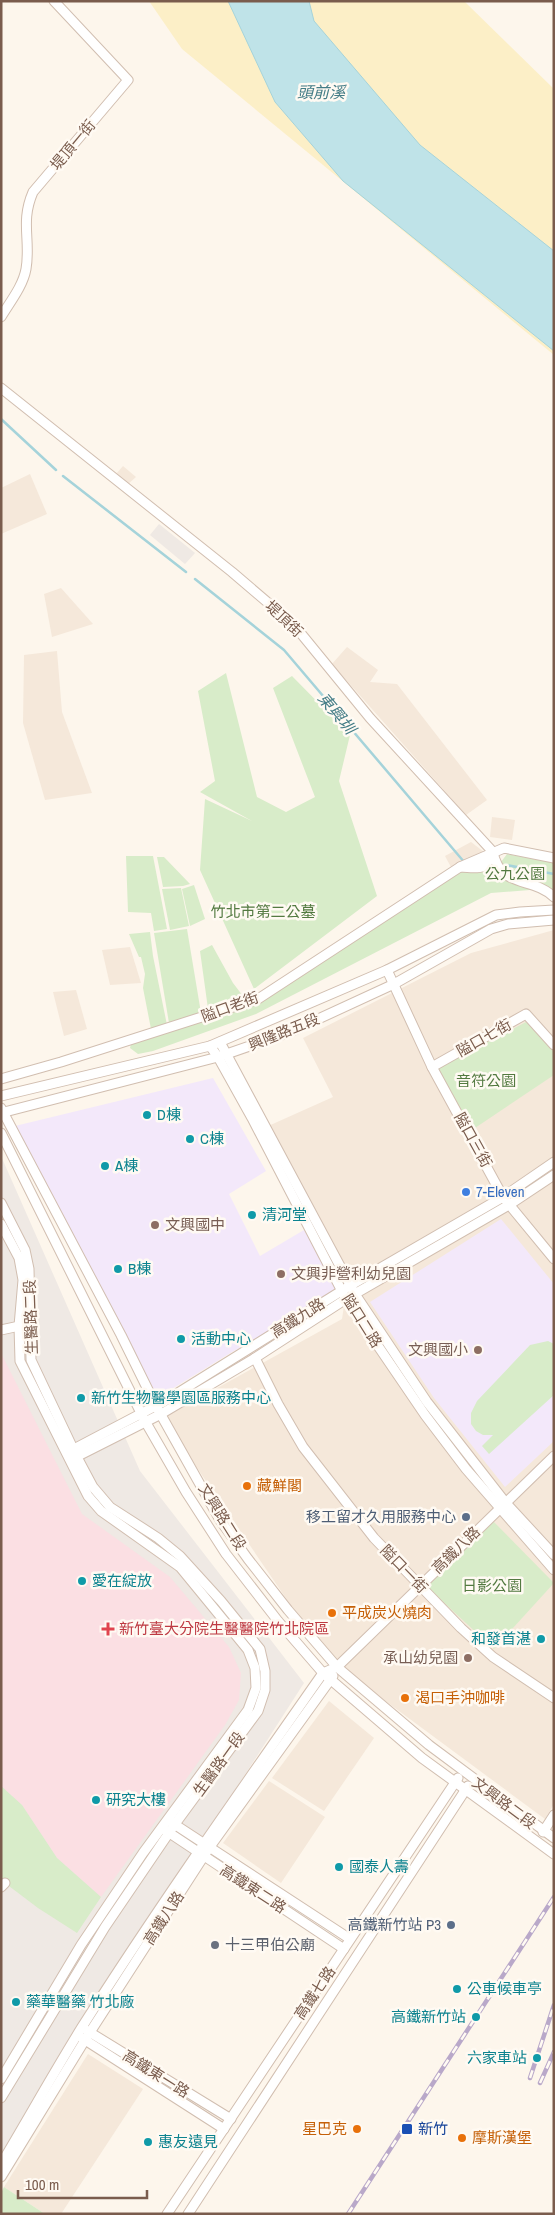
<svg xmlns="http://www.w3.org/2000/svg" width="555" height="2215" font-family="'Archivo Narrow','Noto Sans TC',sans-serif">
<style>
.residential{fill:#f5e8da}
.industrial{fill:#efe9e4}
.education{fill:#f3e8fa}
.medical{fill:#fbdfe3}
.green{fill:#d8ecc9}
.sand{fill:#fcefc7}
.water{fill:#bfe3e8;stroke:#a5d3da}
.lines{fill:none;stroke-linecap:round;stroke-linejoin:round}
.stream{stroke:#a5d3da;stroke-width:2.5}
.minor-casing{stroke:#d1beb0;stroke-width:11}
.minor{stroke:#fff;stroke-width:9}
.rail-casing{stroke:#b9a8c9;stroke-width:4.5}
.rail{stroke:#fffaf3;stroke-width:2.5;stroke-dasharray:8;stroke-linecap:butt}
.culture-dot{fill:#0f9aa8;stroke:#fffaf3;stroke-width:2}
.shop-dot{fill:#3f7fe0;stroke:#fffaf3;stroke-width:2}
.education-dot{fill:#8d6e63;stroke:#fffaf3;stroke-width:2}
.food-dot{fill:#e8710a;stroke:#fffaf3;stroke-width:2}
.service-dot{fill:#5c6f8a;stroke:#fffaf3;stroke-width:2}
.health-dot{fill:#e0444e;stroke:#fffaf3;stroke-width:2}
.worship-dot{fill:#6b7280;stroke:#fffaf3;stroke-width:2}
.transit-dot{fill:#1a4fb4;stroke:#fffaf3;stroke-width:2}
.labels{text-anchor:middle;stroke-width:5;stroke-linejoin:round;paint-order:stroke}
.street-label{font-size:15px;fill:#7a5c4d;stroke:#fffaf3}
.park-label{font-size:15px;fill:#537a41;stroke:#fffaf3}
.culture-label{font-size:15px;fill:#0d838f;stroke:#fffaf3;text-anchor:start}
.shop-label{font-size:15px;fill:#366cbe;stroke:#fffaf3;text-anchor:start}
.education-label{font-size:15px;fill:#785e54;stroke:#fffaf3;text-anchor:start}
.food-label{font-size:15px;fill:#c56008;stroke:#fffaf3;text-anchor:start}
.service-label{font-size:15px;fill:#4e5e75;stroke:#fffaf3;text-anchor:end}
.health-label{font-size:15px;fill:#be3a42;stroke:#fffaf3;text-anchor:start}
.worship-label{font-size:15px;fill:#5b616d;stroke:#fffaf3;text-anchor:start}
.transit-label{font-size:15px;fill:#164399;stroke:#fffaf3;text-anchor:start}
.water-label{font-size:16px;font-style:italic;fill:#437c86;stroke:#fffaf3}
</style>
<rect width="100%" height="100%" fill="#fdf6ec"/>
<!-- residential -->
<g class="residential">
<path d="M123,466L136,477L127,485L116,474Z"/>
<path d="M30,474L47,514L1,534V488Z"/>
<path d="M61,588L93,624L52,637L44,594Z"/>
<path d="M347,647L378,670L370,682L397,684L487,800L466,815L332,664Z"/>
<path d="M57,651L62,712L92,793L45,800L23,723L24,655Z"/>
<path d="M492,817L515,820L512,840L490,837Z"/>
<path d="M471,842L484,852L452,869L445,856Z"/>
<path d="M554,930V1804L545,1819L326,1657L163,1418L342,1319L348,1279L266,1127L333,1097L303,1038L471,953Z"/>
<path d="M130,947L141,983L110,985L102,950Z"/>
<path d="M76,990L87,1029L64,1036L53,992Z"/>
<path d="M329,1701L374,1738L324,1811L272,1778Z"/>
<path d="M269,1781L325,1817L281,1883L223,1843Z"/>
<path d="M88,2054L143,2089L61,2214H45L4,2187Z"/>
</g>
<!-- industrial -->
<g class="industrial">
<path d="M159,524L195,553L185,564L150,535Z"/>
<path d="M1,1156L140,1471L304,1683L1,2154Z"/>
</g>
<!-- education -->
<g class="education">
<path d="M213,1078L266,1171L229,1194L260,1256L304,1230L342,1292L232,1352L154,1400L15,1126Z"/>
<path d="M501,1219L554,1284V1441L505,1487L434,1398L370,1302Z"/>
</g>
<!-- medical -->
<path class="medical" d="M1,1353L82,1514L170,1577L229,1647L241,1673L239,1700L225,1725L101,1897L57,1858L22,1805L1,1786Z"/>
<!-- green -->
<g class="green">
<path d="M226,673L257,797L286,812L315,797L273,688L292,676L350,735L339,781L377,896L254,989L200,870L205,799L252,821L200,792L215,781L198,691Z"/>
<path d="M507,854L554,863V891L530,890L491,893L256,1014L153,1051L138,1054L130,1048L131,1044L261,1001L462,868L492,874Z"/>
<path d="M126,856H153L167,929L154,931L151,913L128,912Z"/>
<path d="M157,857H164L190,884L183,886L163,887Z"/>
<path d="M194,885L205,919L190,926L182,889Z"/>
<path d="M181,888L189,926L170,930L162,889Z"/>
<path d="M187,929L202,1019L170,1029L154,933Z"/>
<path d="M150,932L153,956L168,1030L152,1034L143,988L145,974L141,957H139L129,934Z"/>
<path d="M212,945L233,983L249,1004L209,1016L200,951Z"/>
<path d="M526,1022L554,1052V1075L472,1130L436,1069Z"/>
<path d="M548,1341L554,1344V1395L489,1454L482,1446L493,1435H483L476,1431L471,1424V1413L477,1401L530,1345Z"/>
<path d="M493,1521L554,1583L494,1649L427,1587Z"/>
<path d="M1,1786L22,1805L57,1858L101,1897L77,1933L38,1908L1,1880Z"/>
<path d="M4,2187L45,2214H1V2193Z"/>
</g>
<!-- sand -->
<path class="sand" d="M149,1H464L554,89V355L182,49Z"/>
<!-- water -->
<path class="water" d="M228,1H309L314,21L420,145L554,251V351L343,181L275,102Z"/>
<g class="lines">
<!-- stream -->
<g class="stream">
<path d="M1,419L56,470"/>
<path d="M63,476L186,572"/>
<path d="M195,579L284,650L465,863"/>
<path d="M506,865L554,874"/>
</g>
<defs>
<g id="minor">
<path d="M1,317C10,302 23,286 26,269C31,240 20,222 33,192L128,80L54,1"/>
<path d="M1,388L232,572L294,625L370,718L493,852C500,889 532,876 554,897"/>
<path d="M460,867C479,868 485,872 493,852"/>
<path d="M387,970L432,1067L503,1197L554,1259"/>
<path d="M220,1042L355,1294L427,1402L505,1502L554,1555"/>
<path d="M210,1046L218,1057L252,1118L346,1299L425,1415L466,1469L554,1570"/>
<path d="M432,1067L526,1014L554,1045"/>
<path d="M1,1079L61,1062L258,999L460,867L504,848L554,858"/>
<path d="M1,1096L210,1046L387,970L496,915L520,912L554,910"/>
<path d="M1,1108L121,1335L156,1406L220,1520L248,1559L288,1610L337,1667L429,1745L554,1838"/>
<path d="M1,1113L218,1057L290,1032L394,984L491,929L508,924L554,920"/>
<path d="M1,1133L145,1421L186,1492L226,1554L278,1621L323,1673L422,1758L554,1854"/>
<path d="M1,1203L25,1250L29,1269L31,1360L77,1457L93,1487L110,1507L158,1538L180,1556L221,1601L260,1649L265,1671V1690L258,1711L175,1824L105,1927L1,2098"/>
<path d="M1,1224L19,1258L23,1280L19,1326L20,1361L88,1496L101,1511L180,1567L248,1650L255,1668L256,1688L248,1710L143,1853L81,1945L1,2079"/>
<path d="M1,1330L24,1325"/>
<path d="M255,1358L278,1404L303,1447L374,1538L461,1628L493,1657L554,1698"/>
<path d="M70,1451L165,1401L351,1285L503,1197L554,1162"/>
<path d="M72,1459L161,1414L255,1358L346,1299L509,1205L554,1175"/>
<path d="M171,1822L350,1939"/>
<path d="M165,1830L344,1949"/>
<path d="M543,1832L554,1815"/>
<path d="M1,1887L5,1883"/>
<path d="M86,2030L231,2119"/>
<path d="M82,2038L224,2129"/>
<path d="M1,2164C28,2119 54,2072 82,2027C159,1906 241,1790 323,1673L337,1667L554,1456"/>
<path d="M1,2177L85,2040L209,1848L333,1676"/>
<path d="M167,2214L458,1778"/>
<path d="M188,2214L468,1786"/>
</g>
</defs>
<!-- minor casing -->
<use href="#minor" class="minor-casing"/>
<!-- minor -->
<use href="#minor" class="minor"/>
<defs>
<g id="rail">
<path d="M530,2078L554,2005"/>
<path d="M540,2083L554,2052"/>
<path d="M348,2214L554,1897"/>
</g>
</defs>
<!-- rail casing -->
<use href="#rail" class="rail-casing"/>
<!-- rail -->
<use href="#rail" class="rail"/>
</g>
<!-- markers -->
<g class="culture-dot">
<circle cx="147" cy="1115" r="5"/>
<circle cx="190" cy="1139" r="5"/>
<circle cx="105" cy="1166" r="5"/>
<circle cx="252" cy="1215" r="5"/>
<circle cx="118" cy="1269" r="5"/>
<circle cx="181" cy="1339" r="5"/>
<circle cx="81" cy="1398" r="5"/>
<circle cx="82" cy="1581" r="5"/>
<circle cx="541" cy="1639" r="5"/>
<circle cx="96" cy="1800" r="5"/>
<circle cx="339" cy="1867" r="5"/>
<circle cx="457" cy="1989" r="5"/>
<circle cx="16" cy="2002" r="5"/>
<circle cx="476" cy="2017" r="5"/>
<circle cx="537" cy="2058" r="5"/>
<circle cx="148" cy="2142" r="5"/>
</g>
<circle class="shop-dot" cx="466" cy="1192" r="5"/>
<g class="education-dot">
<circle cx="155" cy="1225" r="5"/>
<circle cx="281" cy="1274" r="5"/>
<circle cx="478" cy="1350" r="5"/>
<circle cx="468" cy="1658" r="5"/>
</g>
<g class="food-dot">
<circle cx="247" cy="1486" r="5"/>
<circle cx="332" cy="1613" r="5"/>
<circle cx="405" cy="1698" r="5"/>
<circle cx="357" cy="2129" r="5"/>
<circle cx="462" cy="2138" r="5"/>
</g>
<g class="service-dot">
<circle cx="466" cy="1517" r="5"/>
<circle cx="451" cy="1925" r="5"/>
</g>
<path class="health-dot" d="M105.5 1621.5h5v5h5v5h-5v5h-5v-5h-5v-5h5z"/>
<circle class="worship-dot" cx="215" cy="1945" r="5"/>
<rect class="transit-dot" x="401" y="2123" width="12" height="12" rx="2.5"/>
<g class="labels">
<!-- street labels -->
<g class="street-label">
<text transform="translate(73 145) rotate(-50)" y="5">堤頂一街</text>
<text transform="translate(284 619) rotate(43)" y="5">堤頂街</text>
<text transform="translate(230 1007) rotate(-20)" y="5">隘口老街</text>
<text transform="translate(284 1032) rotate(-22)" y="5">興隆路五段</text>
<text transform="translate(484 1038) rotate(-29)" y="5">隘口七街</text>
<text transform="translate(473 1140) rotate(61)" y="5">隘口三街</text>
<text transform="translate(31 1317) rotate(-92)" y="5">生醫路二段</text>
<text transform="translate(298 1318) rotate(-32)" y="5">高鐵九路</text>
<text transform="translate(362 1321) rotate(58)" y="5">隘口二路</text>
<text transform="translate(222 1517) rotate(58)" y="5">文興路二段</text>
<text transform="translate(456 1550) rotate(-44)" y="5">高鐵八路</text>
<text transform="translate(404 1569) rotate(46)" y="5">隘口一街</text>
<text transform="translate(219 1764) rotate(-54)" y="5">生醫路一段</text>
<text transform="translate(504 1803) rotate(37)" y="5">文興路二段</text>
<text transform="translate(253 1889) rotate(33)" y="5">高鐵東二路</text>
<text transform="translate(164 1918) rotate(-57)" y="5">高鐵八路</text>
<text transform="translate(315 1993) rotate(-56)" y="5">高鐵七路</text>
<text transform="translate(156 2074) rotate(32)" y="5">高鐵東一路</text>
</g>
<!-- park labels -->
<g class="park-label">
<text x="515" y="879">公九公園</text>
<text x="263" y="917">竹北市第二公墓</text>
<text x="486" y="1086">音符公園</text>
<text x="492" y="1591">日影公園</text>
</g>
<!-- culture labels -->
<g class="culture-label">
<text x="157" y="1120">D棟</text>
<text x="200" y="1144">C棟</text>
<text x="115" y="1171">A棟</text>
<text x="262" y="1220">清河堂</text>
<text x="128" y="1274">B棟</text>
<text x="191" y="1344">活動中心</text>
<text x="91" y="1403">新竹生物醫學園區服務中心</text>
<text x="92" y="1586">愛在綻放</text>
<text x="531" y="1644" text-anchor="end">和發首湛</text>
<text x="106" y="1805">研究大樓</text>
<text x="349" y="1872">國泰人壽</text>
<text x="467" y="1994">公車候車亭</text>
<text x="26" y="2007">藥華醫藥 竹北廠</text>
<text x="466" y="2022" text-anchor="end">高鐵新竹站</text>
<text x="527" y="2063" text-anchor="end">六家車站</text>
<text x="158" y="2147">惠友遠見</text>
</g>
<!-- shop labels -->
<g class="shop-label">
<text x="476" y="1197">7-Eleven</text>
</g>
<!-- education labels -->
<g class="education-label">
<text x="165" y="1230">文興國中</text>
<text x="291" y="1279">文興非營利幼兒園</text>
<text x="468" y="1355" text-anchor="end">文興國小</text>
<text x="458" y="1663" text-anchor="end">承山幼兒園</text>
</g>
<!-- food labels -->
<g class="food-label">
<text x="257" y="1491">藏鮮閣</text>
<text x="342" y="1618">平成炭火燒肉</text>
<text x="415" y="1703">渴口手沖咖啡</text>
<text x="347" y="2134" text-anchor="end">星巴克</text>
<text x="472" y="2143">摩斯漢堡</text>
</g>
<!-- service labels -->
<g class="service-label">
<text x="456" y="1522">移工留才久用服務中心</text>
<text x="441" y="1930">高鐵新竹站 P3</text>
</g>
<!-- health labels -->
<g class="health-label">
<text x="119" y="1634">新竹臺大分院生醫醫院竹北院區</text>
</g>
<!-- worship labels -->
<g class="worship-label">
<text x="225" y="1950">十三甲伯公廟</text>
</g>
<!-- transit labels -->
<g class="transit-label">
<text x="418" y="2134">新竹</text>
</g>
<!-- water labels -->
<g class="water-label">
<text x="321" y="98">頭前溪</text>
<text transform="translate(337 713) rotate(50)" y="6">東興圳</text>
</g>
</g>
<!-- border -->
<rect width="555" height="2215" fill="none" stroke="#7a5c4d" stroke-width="5"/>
<!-- scale -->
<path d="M18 2190v8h129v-8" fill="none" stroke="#7a5c4d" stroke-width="2.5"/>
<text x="25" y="2190" font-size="15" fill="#7a5c4d" stroke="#fffaf3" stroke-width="4" paint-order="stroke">100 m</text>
</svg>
